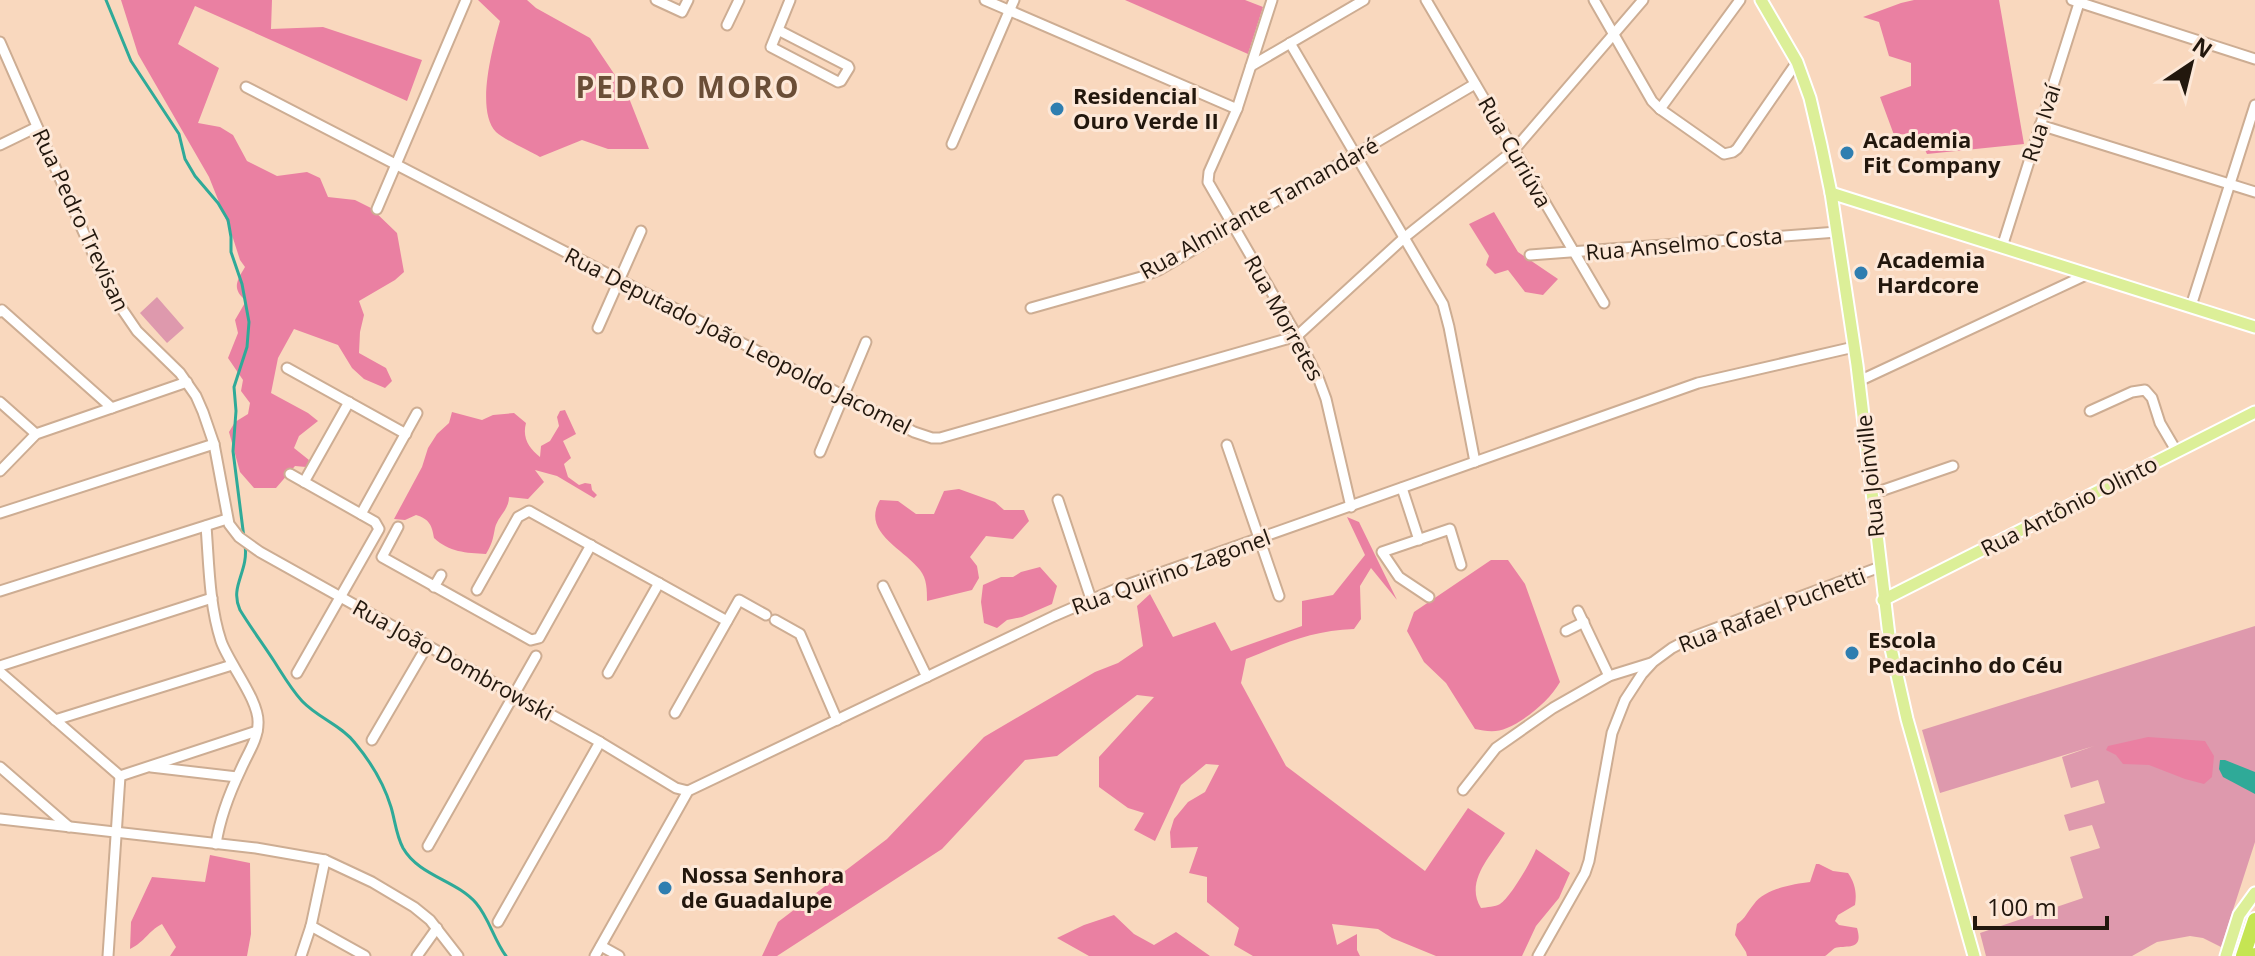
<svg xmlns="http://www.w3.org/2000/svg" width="2255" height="956" font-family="'Open Sans',sans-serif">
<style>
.green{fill:#de99ad}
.forest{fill:#ea80a2}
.water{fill:#2faa98}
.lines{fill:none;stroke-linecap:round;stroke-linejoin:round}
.stream{stroke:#2faa98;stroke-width:3}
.minor-casing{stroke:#cdad93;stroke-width:13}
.major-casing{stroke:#fff;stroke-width:15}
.highway-casing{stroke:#fff;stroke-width:18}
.minor{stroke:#fff;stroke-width:9}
.major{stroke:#dcef98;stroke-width:11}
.highway{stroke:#c5e553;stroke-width:14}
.poi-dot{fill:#2f7eb0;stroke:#fde8d8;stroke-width:3}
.labels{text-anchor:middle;stroke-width:6;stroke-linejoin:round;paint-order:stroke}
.poi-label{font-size:22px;font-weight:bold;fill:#22170d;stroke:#fde8d8;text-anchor:start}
.street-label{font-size:22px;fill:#22170d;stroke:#fde8d8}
.district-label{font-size:30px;font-weight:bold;letter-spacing:2px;fill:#6a4e37;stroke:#fde8d8}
</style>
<rect width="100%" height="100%" fill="#f9d8be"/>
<!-- green -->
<g class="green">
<path d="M157,297L184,328L167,343L140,313Z"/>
<path d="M2255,626V842L2221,947L2203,938L2190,936L2157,942L2132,956H1986L1980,933L2083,898L2070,857L2100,848L2092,825L2069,831L2064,815L2105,803L2098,780L2071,788L2062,757L2094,746L1940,793L1922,730Z"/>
</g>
<!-- forest -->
<g class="forest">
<path d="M121,0H272L271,29L323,27L422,60L407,101L195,6L178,44L219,68L198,123L220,127L233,135L247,161L277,176L307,172L320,178L328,197L355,200L371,208L397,233L404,272L395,280L359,301L364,315L360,332L359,353L386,368L392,381L385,388L364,379L352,368L338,345L294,329L278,358L271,393L308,413L318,421L299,436L294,448L309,460L306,467L295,466L276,488H254L240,472L229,432L235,422L248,414L250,403L241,391L243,380L228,358L238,333L235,320L246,301C232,289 236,282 245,267L240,260L231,232L209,177L138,54Z"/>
<path d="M478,0H527L536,8L590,38L627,93L649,149H608L582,140L540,157C530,151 503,139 496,132C475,110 493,46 500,21Z"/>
<path d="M1125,0H1245L1263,7L1248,54Z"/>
<path d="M1914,0H1999L2024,144L1927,154L1917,133L1894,135L1880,97L1911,86V63L1889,56L1879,22L1863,17L1901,3Z"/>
<path d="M1494,212L1518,252L1558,279L1543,295L1525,292L1508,270L1495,274L1486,265L1489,256L1469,224Z"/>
<path d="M565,410L576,434L563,441L571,458L564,464L568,477L579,485L585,483L591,484L592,490L597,495L594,498L557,476L535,470L544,482L528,499L509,497C509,510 498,516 495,528C493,539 492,544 486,554C466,553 449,552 434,538C432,525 429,519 416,515L405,520L394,519L422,467L428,448L437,434L449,423L452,412L482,420L493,415L514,413L526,423C522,438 529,448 540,457L541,446L550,441L559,426L557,417L560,411Z"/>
<path d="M959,489L995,502L1004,510H1024L1029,521L1013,539L986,536L970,557L977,566L979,578L972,590L927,601C927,590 927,579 920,570C903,548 861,532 880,500L898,501L916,514H934L944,491Z"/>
<path d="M1347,517L1359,522L1397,600L1371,568L1360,586L1361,619L1354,629C1313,630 1283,644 1246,659L1241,683L1286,766L1425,871L1468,808L1505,833C1492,855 1464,881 1481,908C1487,907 1495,907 1500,904C1510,898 1532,860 1536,849L1570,873L1559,898L1536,926L1522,956H1436L1392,938L1378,929L1332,924L1337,945L1357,934V950L1360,956H1253L1234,945L1239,928L1207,902V877L1189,873L1198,847L1171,848L1170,832L1174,819L1188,802L1205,792L1219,765L1206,764L1181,785L1155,841L1134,830L1144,813L1128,808L1099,787V757L1154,697L1137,695L1057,756L1025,760L942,849L777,956H762L778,922L887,839L984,737L1095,672L1118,663L1143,646L1137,606L1150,594L1173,637L1215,622L1231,651L1302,626V601L1333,595L1365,555Z"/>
<path d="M1491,560H1508L1525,584L1560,682C1550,700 1526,720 1507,728C1496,733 1485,731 1475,729L1446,683L1424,662L1407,631L1414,612Z"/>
<path d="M1040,567L1057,586L1052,604L1022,617L1007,620L997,628L984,623L981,602L983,585L1001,577H1013L1021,572Z"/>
<path d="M2148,737L2205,741L2214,756L2212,777L2204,784L2185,779L2149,765L2123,764L2116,755L2106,750L2108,746Z"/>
<path d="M210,855L250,863L251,934L247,956H170L176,947L162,924C147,932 146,941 130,949L131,922L152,877L205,882Z"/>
<path d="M1816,864H1819L1833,871L1848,873C1855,883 1857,893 1855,905L1838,915L1835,921L1839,925L1857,928C1864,951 1847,945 1835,948C1833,949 1827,955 1825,956C1814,956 1762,956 1747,956L1746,952L1735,935L1737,924C1746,918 1747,912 1754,904C1764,889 1793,884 1810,882Z"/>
<path d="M1114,915L1134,934L1154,945L1176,932L1210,956H1089L1057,938L1084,925Z"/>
</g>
<!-- water -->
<path class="water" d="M2225,760L2255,772V794L2223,777L2219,769L2220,760Z"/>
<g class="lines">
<!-- stream -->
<g class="stream">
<path d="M106,0L131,61L179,134L185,159L195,176L218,203L228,220L231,237V252L242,284L249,322L247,347L234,387L236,411L233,451L244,538"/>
<path d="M245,545C249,572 229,586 240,610C251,628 263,644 274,661C283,675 291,689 302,701C318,718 341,725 355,743C370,761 384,784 391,807C395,820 396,835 403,848C419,876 456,880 476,903C489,918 494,940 506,956"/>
</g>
<defs>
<g id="minor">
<path d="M656,0L682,12L688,0"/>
<path d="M985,0L1237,109"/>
<path d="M1272,0L1237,109L1209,172L1208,182L1297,336L1319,380L1326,399L1351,507"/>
<path d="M1426,0L1604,303"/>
<path d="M1594,0L1652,101L1660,109L1724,154L1733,152L1737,149L1797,62"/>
<path d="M2072,0L2255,59"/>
<path d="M727,25L739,0"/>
<path d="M778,30L848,66L849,68L841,81L838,82L771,47L790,0"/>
<path d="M0,42L109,290L137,331L180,373L196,396L203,412L214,444L229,524L239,537L260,552L600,742L676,788L688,791"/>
<path d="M1290,43L1443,304L1449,327L1475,462"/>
<path d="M1251,66L1364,0"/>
<path d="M246,87L914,432L932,438H940L1297,336L1405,237L1514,150L1643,0"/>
<path d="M1660,109L1740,0"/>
<path d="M2040,125L2255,192"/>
<path d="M952,144L1014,0"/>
<path d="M0,145L37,127"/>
<path d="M377,209L466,0"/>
<path d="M2002,247L2080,0"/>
<path d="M1530,255L1837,232"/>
<path d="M2191,306L2255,105"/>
<path d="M1031,308L1141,277L1159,270L1475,84"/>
<path d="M0,312L2,310L112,408"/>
<path d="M598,328L641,231"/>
<path d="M287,368L406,434"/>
<path d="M1859,381L2088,274"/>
<path d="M0,402L36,434"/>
<path d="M2090,411L2132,392L2145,390L2152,398L2160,423L2177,452"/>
<path d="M1227,445L1279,596"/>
<path d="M820,452L866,342"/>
<path d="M0,471L36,434L187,382"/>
<path d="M290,474L375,522L379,529L297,673"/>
<path d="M304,482L349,402"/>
<path d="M1402,488L1419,540"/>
<path d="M1872,494L1953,466"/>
<path d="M1058,500L1091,599"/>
<path d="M0,513L214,444"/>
<path d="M361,514L417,413"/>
<path d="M206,526C209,564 209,604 221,641C229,664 260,701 258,724C258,739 247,755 241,769C229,794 220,817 216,844"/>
<path d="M398,527L382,557L531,640L539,638L591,545"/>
<path d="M883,586L927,677"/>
<path d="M434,587L441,575"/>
<path d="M477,590L518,517L529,511L727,621"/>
<path d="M0,591L227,519"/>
<path d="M1429,597L1399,577L1382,552L1450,529L1461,565"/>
<path d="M1578,611L1609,676"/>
<path d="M775,620L800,634L837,720"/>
<path d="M1566,631L1584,622"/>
<path d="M0,666L212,598"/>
<path d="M0,672L120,776"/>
<path d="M608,673L659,583"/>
<path d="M675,713L739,600L766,615"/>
<path d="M55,720L232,665"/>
<path d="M372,740L427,646"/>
<path d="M0,767L69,827"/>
<path d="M151,767L237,777"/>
<path d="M120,776L257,731"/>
<path d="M1463,790L1496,748L1553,708L1609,676L1651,663"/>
<path d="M0,819L256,848L325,860L372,882L414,907L430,920L458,956"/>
<path d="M428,846L536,656"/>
<path d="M498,922L600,742"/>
<path d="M311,926L365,956"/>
<path d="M601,946L619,956"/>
<path d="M108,956L120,776"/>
<path d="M301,956L311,926L325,860"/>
<path d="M417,956L437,928"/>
<path d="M595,956L688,791L1054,616L1121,587L1698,383L1854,347"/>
<path d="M1538,956L1585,873L1589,861L1612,733L1625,700L1642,674L1653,662L1672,648L1695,636L1880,567"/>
</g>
<g id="major">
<path d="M1761,0L1797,62L1810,98L1821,145L1831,193L1857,365L1890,644L1907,719L1974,956"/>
<path d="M1831,193L2255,327"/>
<path d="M1883,600L2255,412"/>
<path d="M2226,956L2239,915L2255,893"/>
</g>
<g id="highway">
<path d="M2243,956L2255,920"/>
<path d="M2255,956V955"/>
</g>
</defs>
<!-- minor casing -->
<use href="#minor" class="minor-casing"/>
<!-- major casing -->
<use href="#major" class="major-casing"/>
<!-- highway casing -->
<use href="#highway" class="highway-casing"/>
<!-- minor -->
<use href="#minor" class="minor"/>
<!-- major -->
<use href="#major" class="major"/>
<!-- highway -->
<use href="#highway" class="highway"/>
</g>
<!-- markers -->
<g class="poi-dot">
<circle cx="1057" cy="109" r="8"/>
<circle cx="1847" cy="153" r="8"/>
<circle cx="1861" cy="273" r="8"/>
<circle cx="1852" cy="653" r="8"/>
<circle cx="665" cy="888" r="8"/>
</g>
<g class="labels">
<!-- poi labels -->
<g class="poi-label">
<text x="1073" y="104">Residencial<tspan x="1073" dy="25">Ouro Verde II</tspan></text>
<text x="1863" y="148">Academia<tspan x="1863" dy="25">Fit Company</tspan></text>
<text x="1877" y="268">Academia<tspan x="1877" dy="25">Hardcore</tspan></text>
<text x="1868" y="648">Escola<tspan x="1868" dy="25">Pedacinho do Céu</tspan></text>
<text x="681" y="883">Nossa Senhora<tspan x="681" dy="25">de Guadalupe</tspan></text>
</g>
<!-- street labels -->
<g class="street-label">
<text transform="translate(2041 123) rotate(-72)" y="8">Rua Ivaí</text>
<text transform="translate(1515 152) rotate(60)" y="8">Rua Curiúva</text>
<text transform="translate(1259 208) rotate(-29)" y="8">Rua Almirante Tamandaré</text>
<text transform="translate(81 220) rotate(65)" y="8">Rua Pedro Trevisan</text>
<text transform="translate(1684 244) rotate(-5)" y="8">Rua Anselmo Costa</text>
<text transform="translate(1284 318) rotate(61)" y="8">Rua Morretes</text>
<text transform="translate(738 341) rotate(27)" y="8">Rua Deputado João Leopoldo Jacomel</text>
<text transform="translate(1870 476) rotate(-96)" y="8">Rua Joinville</text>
<text transform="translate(2069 506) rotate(-27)" y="8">Rua Antônio Olinto</text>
<text transform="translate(1171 572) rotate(-20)" y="8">Rua Quirino Zagonel</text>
<text transform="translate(1772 610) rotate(-21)" y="8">Rua Rafael Puchetti</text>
<text transform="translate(453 660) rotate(29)" y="8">Rua João Dombrowski</text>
</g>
<!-- district labels -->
<g class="district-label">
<text x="688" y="98">PEDRO MORO</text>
</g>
</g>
<!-- north arrow -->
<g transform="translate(2191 64) rotate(35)" stroke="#fde8d8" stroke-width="6" paint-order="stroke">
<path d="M0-6L14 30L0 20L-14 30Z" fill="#22170d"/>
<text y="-12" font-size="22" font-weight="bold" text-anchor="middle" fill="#22170d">N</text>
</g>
<!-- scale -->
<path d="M1975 916v12h132v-12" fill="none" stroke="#22170d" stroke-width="4"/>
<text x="1987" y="916" font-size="24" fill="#22170d" stroke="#fde8d8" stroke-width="6" paint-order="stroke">100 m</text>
</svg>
